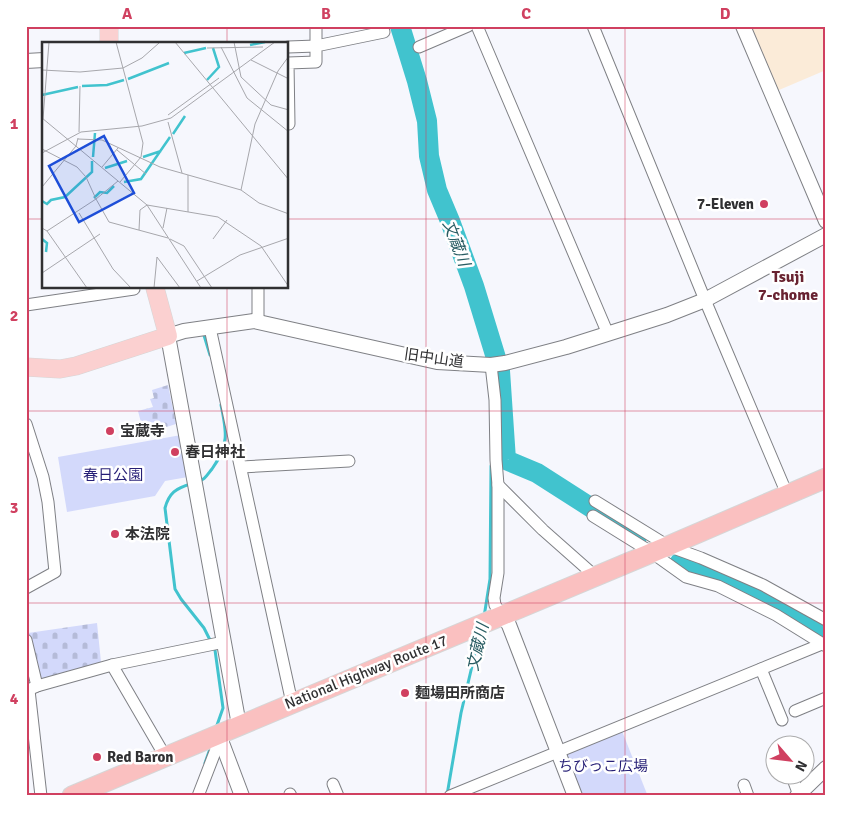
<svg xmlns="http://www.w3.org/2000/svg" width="852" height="822" font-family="Signika,'Noto Sans JP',sans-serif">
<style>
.industrial{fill:#fbebd8}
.cemetery{fill:url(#cemetery-stones)}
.park{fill:#d3d9fb}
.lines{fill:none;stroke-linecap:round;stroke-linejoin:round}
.stream{stroke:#41c3ce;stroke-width:3}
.river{stroke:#41c3ce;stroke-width:20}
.minor-casing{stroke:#7f8085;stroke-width:13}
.tertiary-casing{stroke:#7f8085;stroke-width:16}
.primary-casing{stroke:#d6d6d6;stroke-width:19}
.trunk-casing{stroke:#d6d6d6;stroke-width:21}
.minor{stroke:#fff;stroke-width:11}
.tertiary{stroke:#fff;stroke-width:14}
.primary{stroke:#fbd0d0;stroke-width:18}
.trunk{stroke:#fac0c0;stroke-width:19}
.grid{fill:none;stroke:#d04060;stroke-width:1;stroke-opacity:0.55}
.poi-dot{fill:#d04060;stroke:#fff;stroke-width:2}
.labels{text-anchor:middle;stroke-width:5;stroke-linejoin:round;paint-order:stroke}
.poi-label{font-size:15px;font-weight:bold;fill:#303032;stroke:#fff;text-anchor:start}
.street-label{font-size:15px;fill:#303032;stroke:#fff}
.park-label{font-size:15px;fill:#261f76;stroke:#fff}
.water-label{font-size:16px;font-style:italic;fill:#295d63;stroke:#fff}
.neighbourhood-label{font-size:16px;font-weight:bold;fill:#692331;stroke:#fff}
.inset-river{fill:none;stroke:#41c3ce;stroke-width:2.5}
.inset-road{fill:none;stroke:#a7a7ac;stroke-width:1}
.view{fill:#1d4ed8;fill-opacity:0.15;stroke:#1d4ed8;stroke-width:2.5}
.inset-edge{fill:none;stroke:#303032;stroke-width:2.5}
.neatline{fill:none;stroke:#d04060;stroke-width:2}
.grid-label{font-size:16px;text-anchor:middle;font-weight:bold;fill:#d04060}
</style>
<defs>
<pattern id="cemetery-stones" width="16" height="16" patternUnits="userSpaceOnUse" patternTransform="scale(1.25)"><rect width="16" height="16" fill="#d3d9fb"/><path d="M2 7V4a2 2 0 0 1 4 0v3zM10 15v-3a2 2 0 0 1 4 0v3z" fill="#b5bbd8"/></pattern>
</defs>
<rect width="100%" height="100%" fill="#f6f7fd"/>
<!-- industrial -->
<path class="industrial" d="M743,26H826V70L772,93Z"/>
<!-- cemetery -->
<g class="cemetery">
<path d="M168,385L176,424L144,434L138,411L153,407L150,399L154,398L152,390Z"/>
<path d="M97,623L101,662L42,681L28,633Z"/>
</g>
<!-- park -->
<g class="park">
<path d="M181,435L188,477L165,481L155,496L67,512L58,457Z"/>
<path d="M620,726L647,794L642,796H575L557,752Z"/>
</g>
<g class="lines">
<!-- stream -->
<g class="stream">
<path d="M203,332L210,355"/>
<path d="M498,463L506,460"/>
<path d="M197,482C205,480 207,475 212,469C229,445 227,433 221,405"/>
<path d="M191,484C176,488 169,493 165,508L175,589L181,599L204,628L215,650L223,708L216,728"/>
<path d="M484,617L490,579L491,466"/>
<path d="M205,763L211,746"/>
<path d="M447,795L461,713L480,632"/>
</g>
<!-- river -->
<g class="river">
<path d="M400,26L417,81L427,121L429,156L437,190L450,221L474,286L500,371L506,460L537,473L637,537"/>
<path d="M680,562L750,593L826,632"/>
</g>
<defs>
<g id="minor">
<path d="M477,26L608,334"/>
<path d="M593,26L705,300L787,494"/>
<path d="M288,47L316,46V26"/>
<path d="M419,47L468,26"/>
<path d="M288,124H289L288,63L316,62V46L384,32L382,26"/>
<path d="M26,305L134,289"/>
<path d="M258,322V288"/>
<path d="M210,328L292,703"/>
<path d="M491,365L495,400L496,460L498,485V573L494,598L495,605L502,615"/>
<path d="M26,424L43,477L48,502L55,572L26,588"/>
<path d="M241,467L349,461"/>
<path d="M498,485L543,530L595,576"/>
<path d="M595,501L668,546L701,558L763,585L826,620"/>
<path d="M593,516L651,552L686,577L718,586L776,615L826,646"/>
<path d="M26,640L37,686"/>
<path d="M112,665L165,756"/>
<path d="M761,669L782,720"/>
<path d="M29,690L41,796"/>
<path d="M26,691L37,686L112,665L224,642"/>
<path d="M795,711L826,698"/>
<path d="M791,774L799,795L802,796"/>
<path d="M333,784L338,796"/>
<path d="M744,785L748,796"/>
<path d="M290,794L291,796"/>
<path d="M198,796L222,734"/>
<path d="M450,796L822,644"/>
</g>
<g id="tertiary">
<path d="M743,26L826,221"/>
<path d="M26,61L44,60"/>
<path d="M502,615L509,625L575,796"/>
<path d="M239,725L168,336L184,331L254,321L437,362L491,365L505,363L566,347L667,315L705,300L826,235"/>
<path d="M222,733V743L242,796"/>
<path d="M797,796L826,768"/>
</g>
<g id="primary">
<path d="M109,26V44"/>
<path d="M26,367L60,369L76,366L168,336L155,288"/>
</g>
<path id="trunk" d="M72,796L668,546L826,478"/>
</defs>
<!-- minor casing -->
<use href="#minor" class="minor-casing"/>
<!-- tertiary casing -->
<use href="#tertiary" class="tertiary-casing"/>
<!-- primary casing -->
<use href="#primary" class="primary-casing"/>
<!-- trunk casing -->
<use href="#trunk" class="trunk-casing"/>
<!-- minor -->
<use href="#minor" class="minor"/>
<!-- tertiary -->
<use href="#tertiary" class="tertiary"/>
<!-- primary -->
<use href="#primary" class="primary"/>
<!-- trunk -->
<use href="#trunk" class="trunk"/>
</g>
<!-- grid -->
<path class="grid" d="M227,26V44M426,26V796M625,26V796M26,219H44M288,219H826M227,288V796M26,411H826M26,603H826"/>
<!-- markers -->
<g class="poi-dot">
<circle cx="764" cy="204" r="5"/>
<circle cx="110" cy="431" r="5"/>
<circle cx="175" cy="452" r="5"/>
<circle cx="115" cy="534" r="5"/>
<circle cx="405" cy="693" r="5"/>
<circle cx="97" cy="757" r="5"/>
</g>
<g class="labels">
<!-- poi labels -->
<g class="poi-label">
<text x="754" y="209" text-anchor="end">7-Eleven</text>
<text x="120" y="436">宝蔵寺</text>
<text x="185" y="457">春日神社</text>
<text x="125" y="539">本法院</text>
<text x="415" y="698">麺場田所商店</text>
<text x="107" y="762">Red Baron</text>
</g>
<!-- street labels -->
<g class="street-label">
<text transform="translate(434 358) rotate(8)" y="5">旧中山道</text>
<text transform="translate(366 672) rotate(-22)" y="5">National Highway Route 17</text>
</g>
<!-- park labels -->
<g class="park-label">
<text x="113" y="480">春日公園</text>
<text x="603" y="771">ちびっこ広場</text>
</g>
<!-- water labels -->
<g class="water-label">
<text transform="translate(457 243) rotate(69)" y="6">文蔵川</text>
<text transform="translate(477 647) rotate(-77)" y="6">文蔵川</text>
</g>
<!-- neighbourhood labels -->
<g class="neighbourhood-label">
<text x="788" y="282">Tsuji<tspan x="788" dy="18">7-chome</tspan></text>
</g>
</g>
<!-- overview -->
<g transform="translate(42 42)">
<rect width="246" height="246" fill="#f6f7fd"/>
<path class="inset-river" d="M208,3L223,0M142,11L164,6M86,37L127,21M165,38L177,25L171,6M40,44L65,43L82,38M0,53L36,45M131,92L143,74M51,115L53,91M101,115L119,109M63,126L85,119M82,140L99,137L128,95M52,156L58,150L65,151L72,144M0,159L5,162L9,158L23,155L50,130V119M0,197L5,201L4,210"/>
<path class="inset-road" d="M74,0L101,101L99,115L78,140M133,0L247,138M192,0L199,35L229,63L247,68M179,5L205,56L247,90M165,6L221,5M209,18L247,37M0,28L38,30L81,26L100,16L117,1M126,73L177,36M0,76L105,163L159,246M1,77L7,0M126,80L140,131M37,90L38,44M36,97L60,98L118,125L199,148L217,161L247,172M0,107L35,125L44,135L54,157L76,139M75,108L104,132M0,111L39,90L100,84L129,76L233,0M60,125L76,106M146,133V170M0,145L34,104L36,96M199,148L213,82L236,29L247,14M37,171L71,227L89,246M0,186L5,189L54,157L67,180L126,196M121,186L125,166M97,188L98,168L105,163L176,175L219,204L247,245M5,189L45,246M128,197L142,204L170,246M171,197L185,178M0,231L58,192M155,239L198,213L247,196M112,246L115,215L138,246"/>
<path class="view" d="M62,94L92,151L37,180L7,124Z"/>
<rect width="246" height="246" class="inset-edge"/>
</g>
<!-- border -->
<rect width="852" height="822" fill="none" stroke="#ffffff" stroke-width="55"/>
<!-- north arrow -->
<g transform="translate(790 760) rotate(118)"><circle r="24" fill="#ffffff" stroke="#acacad"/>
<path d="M0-4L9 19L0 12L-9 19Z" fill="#d04060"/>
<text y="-8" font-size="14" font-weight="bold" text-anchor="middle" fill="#303032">N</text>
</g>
<rect x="28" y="28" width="796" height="766" class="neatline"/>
<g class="grid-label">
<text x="127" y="19">A</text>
<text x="326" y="19">B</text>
<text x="526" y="19">C</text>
<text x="725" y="19">D</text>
<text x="14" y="129">1</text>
<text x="14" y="321">2</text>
<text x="14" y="513">3</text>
<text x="14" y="704">4</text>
</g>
</svg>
